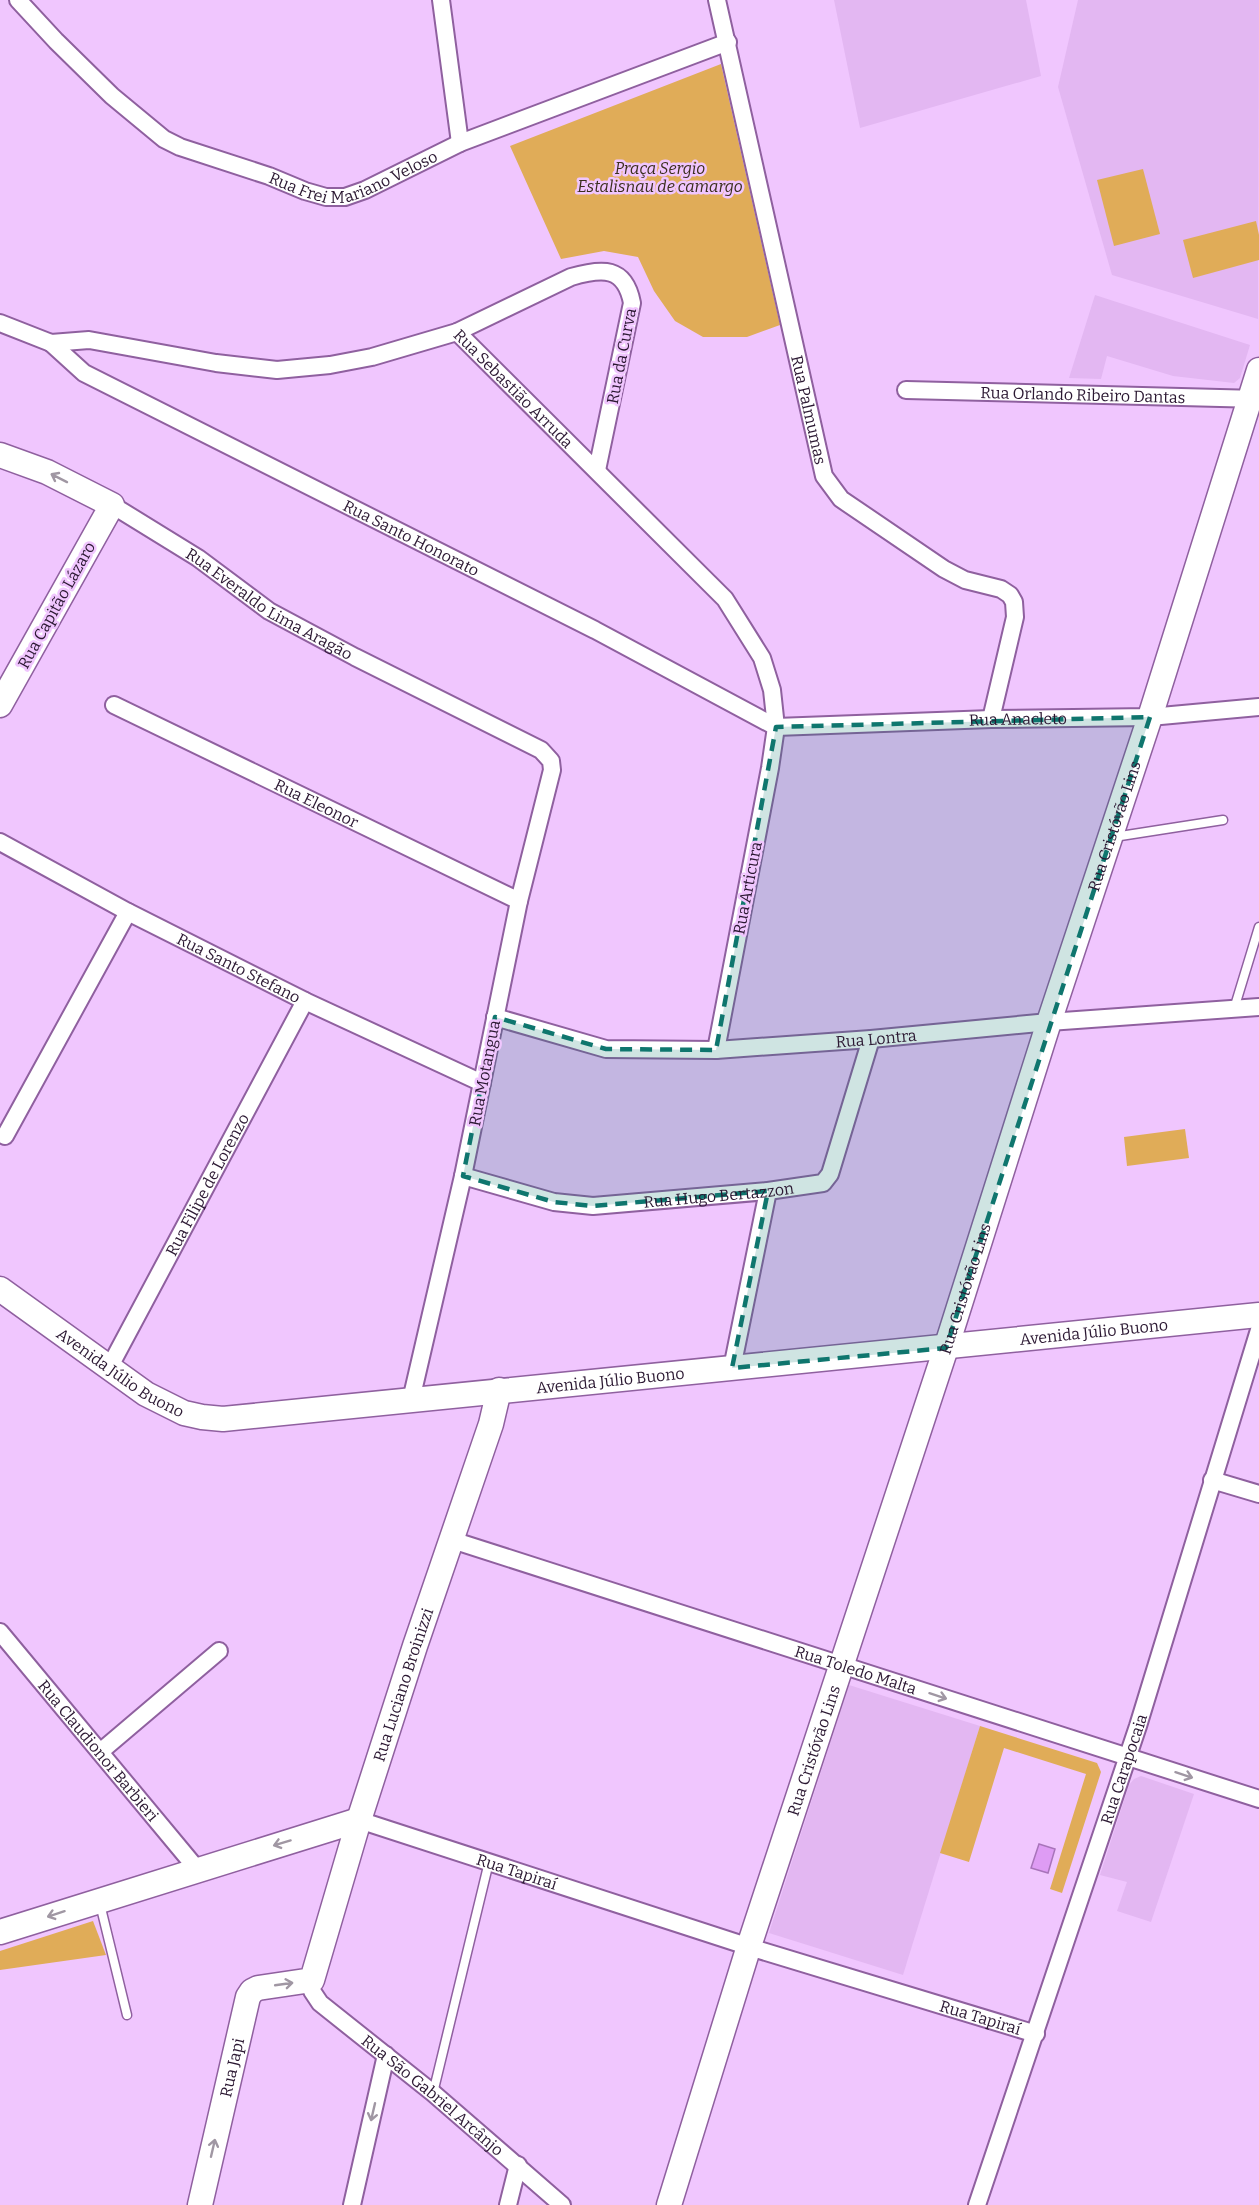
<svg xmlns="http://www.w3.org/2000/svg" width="1259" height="2205" font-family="Bitter,serif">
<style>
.built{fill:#e3b7f2}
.green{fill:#e0ac58}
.water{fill:#de9cf4;stroke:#a874ba;stroke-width:1.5}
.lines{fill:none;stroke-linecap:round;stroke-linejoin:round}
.lane-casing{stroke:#8f609f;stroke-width:11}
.street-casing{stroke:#8f609f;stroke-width:20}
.secondary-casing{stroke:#8f609f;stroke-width:27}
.lane{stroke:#fff;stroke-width:8}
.street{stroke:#fff;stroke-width:16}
.secondary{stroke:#fff;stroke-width:24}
.oneway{stroke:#a097a3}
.marked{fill:#0f766e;fill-opacity:0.2;stroke:#0f766e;stroke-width:4.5;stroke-dasharray:12 8;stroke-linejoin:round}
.labels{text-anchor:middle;stroke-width:5;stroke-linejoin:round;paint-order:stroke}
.street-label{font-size:16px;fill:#2b1832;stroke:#f0c6fe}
.park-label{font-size:16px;font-style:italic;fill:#3a2e1c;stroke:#f0c6fe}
</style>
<rect width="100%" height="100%" fill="#f0c6fe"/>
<!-- built -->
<g class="built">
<path d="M834,0H1026L1041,76L860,128Z"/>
<path d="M1078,0H1259L1258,319L1112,275L1058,87Z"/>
<path d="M1095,295L1250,345L1240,378L1234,383L1173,376L1107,356L1101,379L1069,378Z"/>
<path d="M849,1685L980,1726L903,1975L769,1933Z"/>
<path d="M1141,1776L1194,1794L1151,1922L1117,1911L1127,1882L1100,1875L1129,1785L1134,1779Z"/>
</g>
<!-- green -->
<g class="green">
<path d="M721,64L780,325L747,337H703L675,321L654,291L638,257L604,251L561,259L510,146Z"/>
<path d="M1143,169L1160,234L1114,246L1097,180Z"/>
<path d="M1256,221L1259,235V260L1193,278L1183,240Z"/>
<path d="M1185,1129L1189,1158L1127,1166L1124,1137Z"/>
<path d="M980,1726L1097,1763L1101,1772L1062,1893L1050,1889L1086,1774L1004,1748L969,1862L940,1853Z"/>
<path d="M93,1921L106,1955L0,1970V1951Z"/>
</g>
<!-- water -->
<path class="water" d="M1039,1844L1055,1849L1048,1873L1031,1868Z"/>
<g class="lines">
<defs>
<g id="lane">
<path d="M1114,837L1223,820"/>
<path d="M1234,1009L1259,927"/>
<path d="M100,1904L127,2015"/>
<path d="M433,2093L489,1862"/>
</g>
<g id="street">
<path id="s1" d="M18,0L56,41L112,96L164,139L180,147L269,176L305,191L326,197H345L365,190L460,143L728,42"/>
<path d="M441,0L460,143"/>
<path id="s2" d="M717,0L824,476L841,499L944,569L965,580L1001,589L1010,595L1014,602L1015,617L991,719"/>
<path d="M0,323L51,343L89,340L216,363L277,370L298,368L330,365L372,357L457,332L571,277C602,268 625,266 632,303L597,470"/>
<path id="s3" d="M457,332L725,599L762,658L772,690L776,727L770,768L716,1050"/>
<path id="s4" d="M51,343L84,373L595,630L776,727L991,719L1150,717L1259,707"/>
<path id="s5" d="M906,390L1259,399"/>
<path id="s6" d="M112,505L198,558L269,611L355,657L541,750L551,761L552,770L519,901L463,1176L411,1400"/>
<path id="s7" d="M114,705L519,901"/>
<path id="s8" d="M0,842L128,912L305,1001L482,1083"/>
<path id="s9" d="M495,1017L606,1049L716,1050L871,1039L1049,1022L1259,1007"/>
<path d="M5,1136L128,912"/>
<path id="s10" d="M463,1176L554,1202L593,1206L768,1191L823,1183L830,1174L871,1039"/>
<path id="s11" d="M109,1368L305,1001"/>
<path d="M732,1368L768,1191"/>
<path d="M1212,1480L1259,1494"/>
<path id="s12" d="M452,1540L1259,1799"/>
<path id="s13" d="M0,1632L197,1869"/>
<path d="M100,1752L219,1651"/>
<path id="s14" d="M359,1820L759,1950L1036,2034"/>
<path id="s15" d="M312,1980V1991L320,2003L433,2093L562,2205"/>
<path d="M352,2205L386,2055"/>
<path d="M508,2205L518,2165"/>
<path id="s16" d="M977,2205L1138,1726L1259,1330"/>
</g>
<g id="secondary">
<path d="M0,455L47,472L112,505L0,705"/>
<path id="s17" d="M0,1289L146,1394L184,1413L202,1417L223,1419L1259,1315"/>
<path d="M0,1932L359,1820"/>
<path id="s18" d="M200,2205L248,1997L252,1991L258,1988L312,1980L359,1820L415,1646L491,1424L499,1390"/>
<path id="s19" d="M669,2205L749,1946L946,1348L1049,1022L1150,717L1259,370"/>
</g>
</defs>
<!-- lane casing -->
<use href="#lane" class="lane-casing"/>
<!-- street casing -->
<use href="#street" class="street-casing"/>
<!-- secondary casing -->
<use href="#secondary" class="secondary-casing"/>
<!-- lane -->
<use href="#lane" class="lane"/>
<!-- street -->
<use href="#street" class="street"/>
<!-- secondary -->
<use href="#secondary" class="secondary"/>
</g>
<!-- one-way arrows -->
<defs><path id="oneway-shaft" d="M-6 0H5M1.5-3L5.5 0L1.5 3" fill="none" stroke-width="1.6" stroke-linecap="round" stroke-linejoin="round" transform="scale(1.5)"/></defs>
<g class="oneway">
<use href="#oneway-shaft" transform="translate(59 478) rotate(-153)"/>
<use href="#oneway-shaft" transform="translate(938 1696) rotate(18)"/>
<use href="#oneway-shaft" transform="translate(1184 1775) rotate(18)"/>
<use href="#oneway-shaft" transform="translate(282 1843) rotate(163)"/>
<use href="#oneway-shaft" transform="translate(56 1914) rotate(162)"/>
<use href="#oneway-shaft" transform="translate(284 1984) rotate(-8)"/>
<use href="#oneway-shaft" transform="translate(373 2112) rotate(103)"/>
<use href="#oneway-shaft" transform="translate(213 2148) rotate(-77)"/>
</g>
<!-- marked area -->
<path class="marked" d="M1150,717L946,1348L732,1368L768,1191L593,1206L554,1202L463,1176L495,1017L606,1049L716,1050L776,727Z"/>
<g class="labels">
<!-- street labels -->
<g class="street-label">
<text dy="6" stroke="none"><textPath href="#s1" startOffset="404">Rua Frei Mariano Veloso</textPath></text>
<text transform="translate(621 356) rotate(-79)" y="6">Rua da Curva</text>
<text dy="6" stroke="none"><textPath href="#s3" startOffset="80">Rua Sebastião Arruda</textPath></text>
<text dy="6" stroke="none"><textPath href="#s5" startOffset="177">Rua Orlando Ribeiro Dantas</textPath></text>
<text dy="6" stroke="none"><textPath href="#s2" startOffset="420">Rua Palmumas</textPath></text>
<text dy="6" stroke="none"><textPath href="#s4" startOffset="411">Rua Santo Honorato</textPath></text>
<text dy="6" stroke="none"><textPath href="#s6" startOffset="186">Rua Everaldo Lima Aragão</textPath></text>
<text transform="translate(56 605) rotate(-61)" y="6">Rua Capitão Lázaro</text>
<text dy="6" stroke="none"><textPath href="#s4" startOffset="1064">Rua Anacleto</textPath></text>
<text dy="6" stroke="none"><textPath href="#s7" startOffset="225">Rua Eleonor</textPath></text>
<text dy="6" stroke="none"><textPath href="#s19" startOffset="1449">Rua Cristóvão Lins</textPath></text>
<text transform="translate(747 888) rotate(-79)" y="6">Rua Articura</text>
<text dy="6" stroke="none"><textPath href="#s8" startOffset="270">Rua Santo Stefano</textPath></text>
<text dy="6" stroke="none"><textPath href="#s9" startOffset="386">Rua Lontra</textPath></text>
<text transform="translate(484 1073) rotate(-79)" y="6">Rua Motangua</text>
<text dy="6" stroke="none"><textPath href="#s11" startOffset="208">Rua Filipe de Lorenzo</textPath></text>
<text dy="6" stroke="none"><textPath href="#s10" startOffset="260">Rua Hugo Bertazzon</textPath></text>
<text dy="6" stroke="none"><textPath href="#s19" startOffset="963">Rua Cristóvão Lins</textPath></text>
<text dy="6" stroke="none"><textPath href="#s17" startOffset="1137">Avenida Júlio Buono</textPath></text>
<text dy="6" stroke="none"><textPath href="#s17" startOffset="147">Avenida Júlio Buono</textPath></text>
<text dy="6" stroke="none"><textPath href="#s17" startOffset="651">Avenida Júlio Buono</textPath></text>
<text dy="6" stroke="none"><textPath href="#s12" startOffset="424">Rua Toledo Malta</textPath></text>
<text dy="6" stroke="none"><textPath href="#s18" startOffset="591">Rua Luciano Broinizzi</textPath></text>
<text dy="6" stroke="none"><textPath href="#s19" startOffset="477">Rua Cristóvão Lins</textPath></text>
<text dy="6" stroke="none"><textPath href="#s13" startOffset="154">Rua Claudionor Barbieri</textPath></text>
<text dy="6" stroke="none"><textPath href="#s16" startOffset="460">Rua Carapocaia</textPath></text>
<text dy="6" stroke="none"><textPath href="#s14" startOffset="166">Rua Tapiraí</textPath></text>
<text dy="6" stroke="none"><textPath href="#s14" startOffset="652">Rua Tapiraí</textPath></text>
<text dy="6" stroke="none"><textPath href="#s18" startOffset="141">Rua Japi</textPath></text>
<text dy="6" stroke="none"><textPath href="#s15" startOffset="171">Rua São Gabriel Arcânjo</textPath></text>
</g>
<!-- park labels -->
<g class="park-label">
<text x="660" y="174">Praça Sergio<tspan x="660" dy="18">Estalisnau de camargo</tspan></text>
</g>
</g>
</svg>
